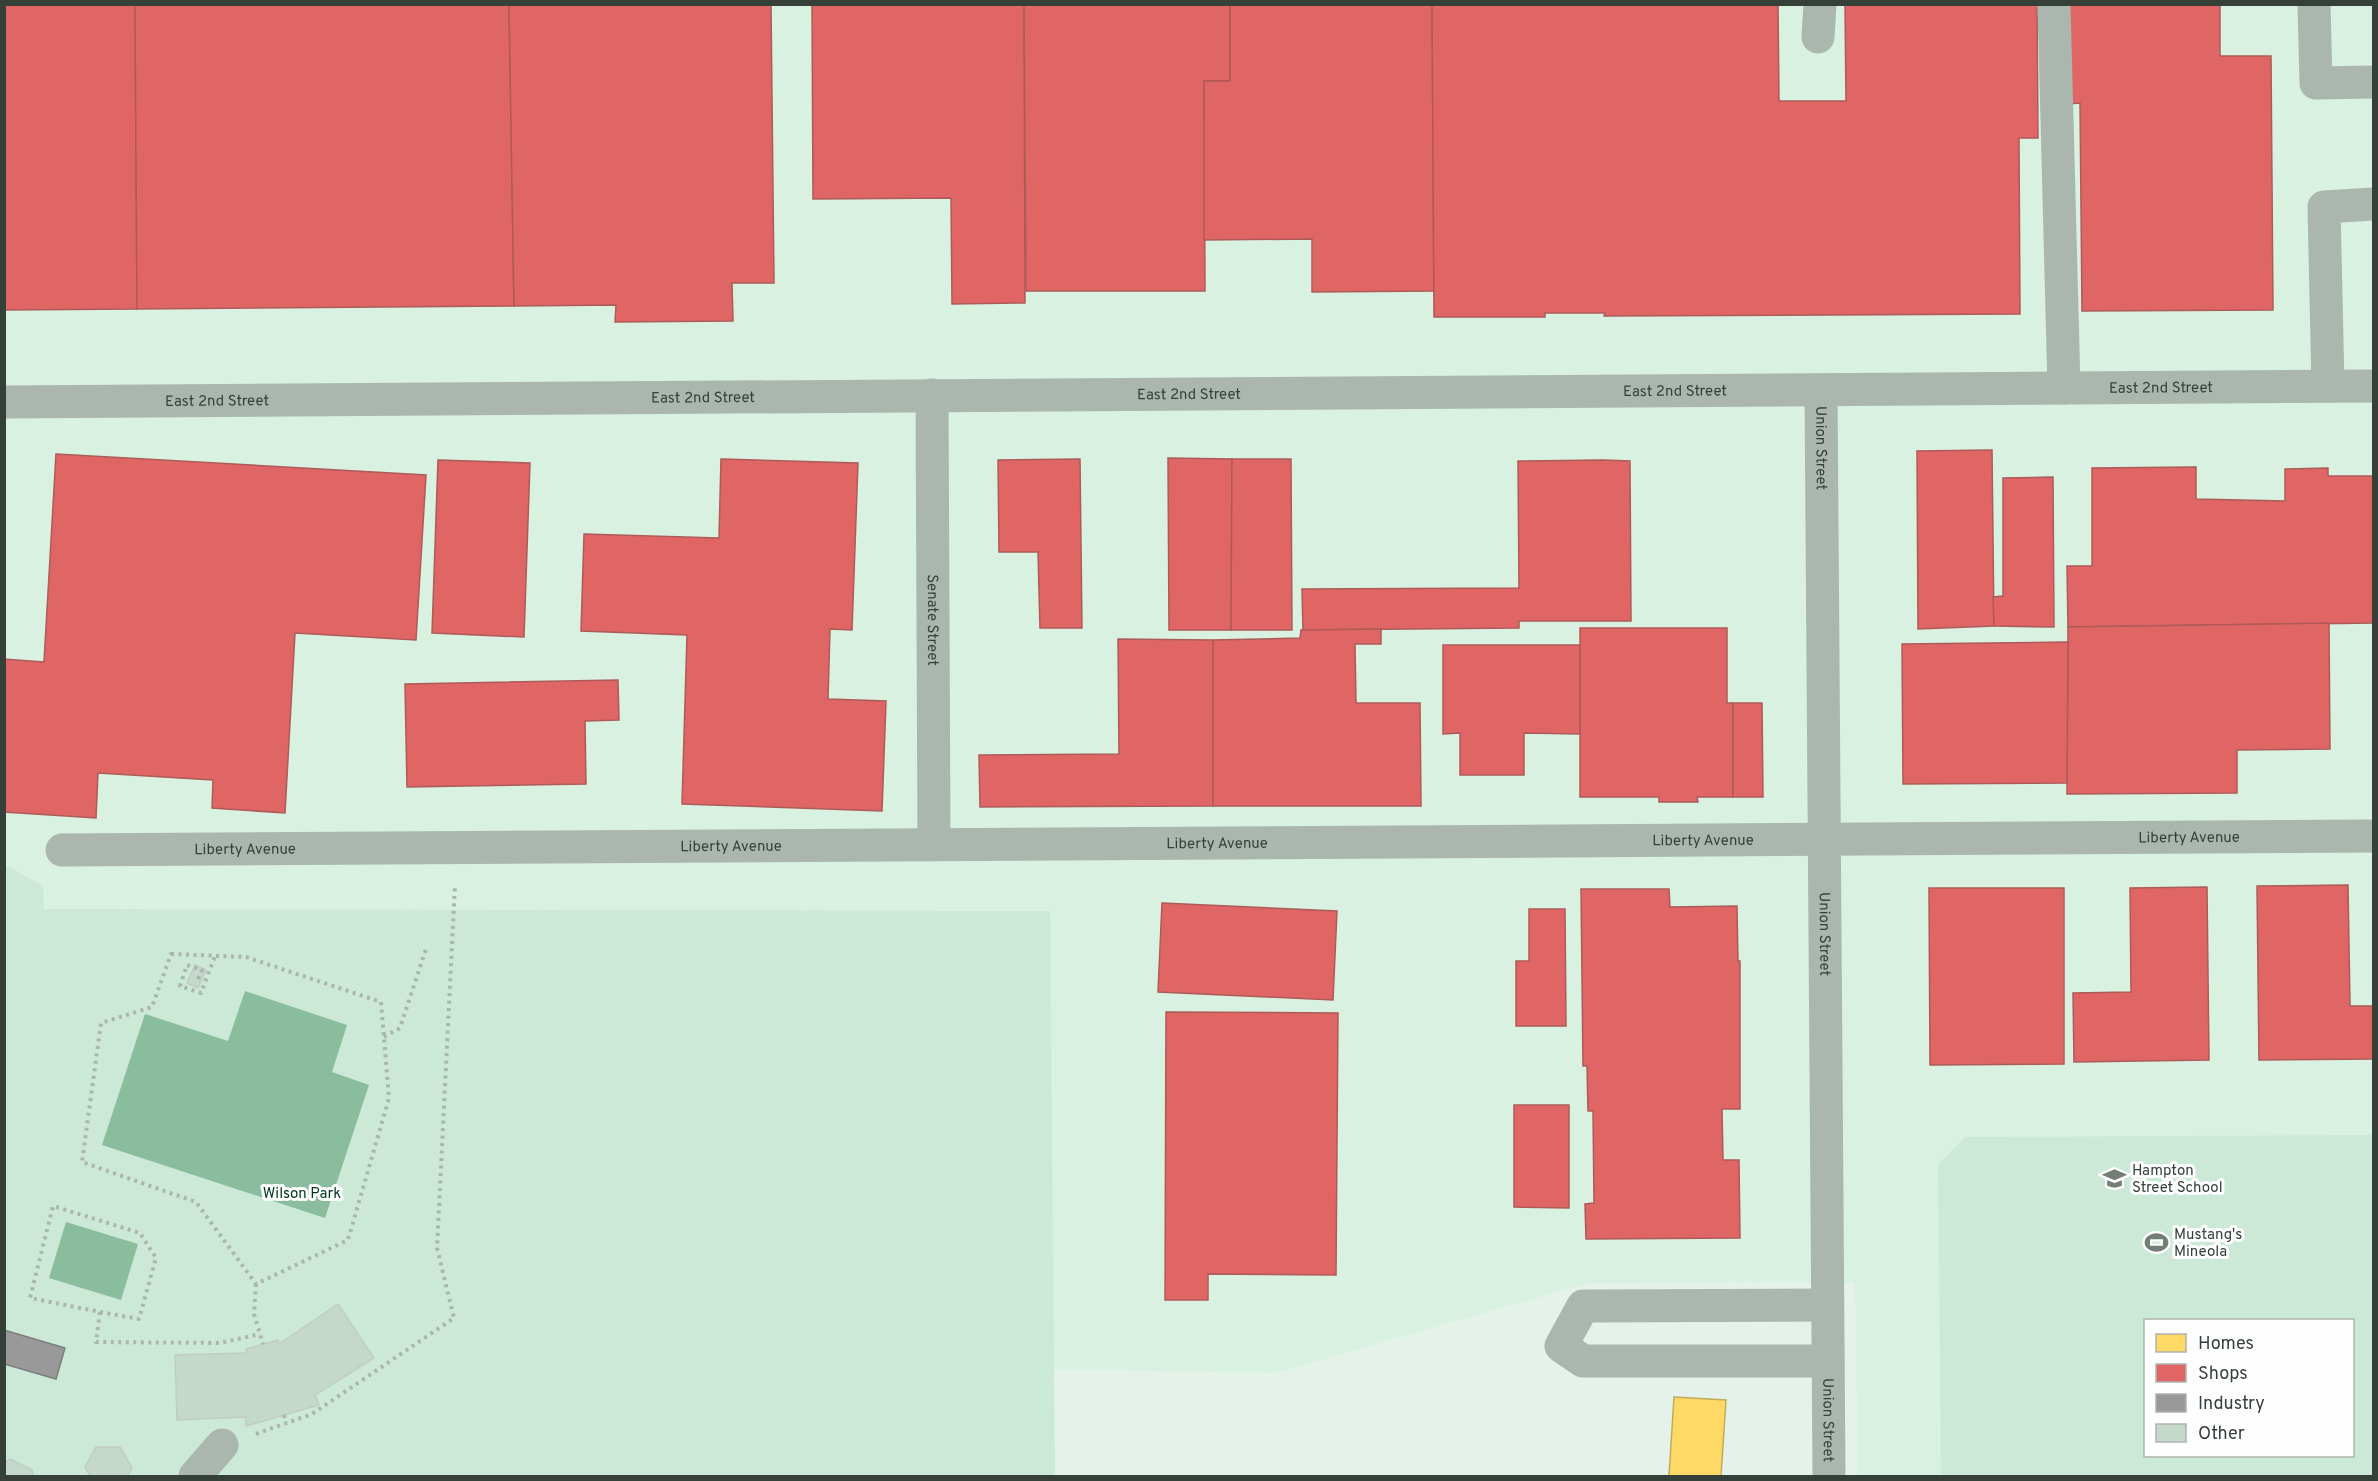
<svg xmlns="http://www.w3.org/2000/svg" width="2378" height="1481" font-family="Overpass,sans-serif">
<style>
.built{fill:#d8f1e1;fill-rule:evenodd}
.green{fill:#cbe9d6;fill-rule:evenodd}
.water{fill:#8abc9e}
.homes{fill:#ffd966;stroke:#c2ab58;stroke-width:1.5}
.shops{fill:#e06666;stroke:#ad5b58;stroke-width:1.5}
.industry{fill:#999;stroke:#7b7e7c;stroke-width:1.5}
.building{fill:#c4d8cb;stroke:#c1ccc5;stroke-width:1.5}
.lines{fill:none;stroke-linecap:round;stroke-linejoin:round}
.path{stroke:#abb5ae;stroke-width:4;stroke-dasharray:3 4.5;stroke-linecap:butt}
.minor{stroke:#aab6ae;stroke-width:33}
.labels{text-anchor:middle;stroke-width:6;stroke-linejoin:round;paint-order:stroke}
.street-label{font-size:15px;fill:#354039;stroke:#fefefe}
.poi-label{font-size:15px;fill:#354039;stroke:#fefefe;text-anchor:start}
.park-label{font-size:15px;fill:#00371d;stroke:#fefefe}
</style>
<rect width="100%" height="100%" fill="#e4f2e9"/>
<!-- built -->
<path class="built" d="M5,5H2373V1476H1858L1855,1282L1588,1283L1276,1373L1049,1369L43,909V886L5,864ZM2146,1320H2352V1456H2146Z"/>
<!-- green -->
<g class="green">
<path d="M4,864L43,886L44,909L1050,911L1055,1476H5Z"/>
<path d="M2373,1135V1476H1941L1938,1165L1965,1137ZM2352,1320V1456H2146V1320Z"/>
</g>
<!-- water -->
<g class="water">
<path d="M245,991L347,1025L332,1072L369,1085L325,1218L102,1145L145,1014L228,1041Z"/>
<path d="M66,1222L138,1244L121,1300L49,1278Z"/>
</g>
<!-- homes -->
<path class="homes" d="M1674,1397L1726,1400L1721,1476H1669Z"/>
<!-- shops -->
<g class="shops">
<path d="M4,4H135L137,309L4,310Z"/>
<path d="M135,4H509L514,306L137,309Z"/>
<path d="M509,4H771L774,283H732L733,321L615,322L616,305L514,306Z"/>
<path d="M812,4H1024L1025,303L952,304L951,198L813,199Z"/>
<path d="M1024,4H1230V81H1204L1205,291H1026Z"/>
<path d="M1230,4H1432L1434,291L1312,292V239L1204,240V81H1230Z"/>
<path d="M1432,4H1778L1779,101H1846L1845,4H2037L2038,138H2019L2020,314L1604,316L1605,313H1545V317H1434Z"/>
<path d="M2068,4H2220V56H2271L2273,310L2082,311L2080,103L2069,104Z"/>
<path d="M1992,450L1994,626L1918,629L1917,451Z"/>
<path d="M56,454L426,475L416,640L295,633L285,813L212,808L213,780L98,773L96,818L4,812V659L44,662Z"/>
<path d="M1168,458L1232,459L1231,630H1169Z"/>
<path d="M721,459L858,463L852,630L830,629L828,699L886,701L882,811L682,804L687,635L581,631L584,534L719,538Z"/>
<path d="M1080,459L1082,628H1040L1038,552H999L998,460Z"/>
<path d="M1232,459H1291L1292,630H1231Z"/>
<path d="M438,460L530,463L524,637L432,633Z"/>
<path d="M1603,460L1630,461L1631,621H1519V628L1303,630L1302,589L1519,588L1518,461Z"/>
<path d="M2196,467V499L2285,501V469L2328,468V476H2374V623L2068,627L2067,566H2092V468Z"/>
<path d="M2053,477L2054,627L1994,626L1993,597L2003,596V478Z"/>
<path d="M2329,623L2330,749L2237,750V793L2067,794L2068,627Z"/>
<path d="M1580,628H1727V703H1733V797H1697L1698,802H1659V797H1580Z"/>
<path d="M1381,629V644H1355L1356,703H1420L1421,806H1213V640L1300,638L1301,630H1303Z"/>
<path d="M1118,639L1213,640V806L980,807L979,755L1119,754Z"/>
<path d="M2068,642L2067,783L1903,784L1902,644Z"/>
<path d="M1443,645H1580V734L1524,733V775H1460V733L1443,734Z"/>
<path d="M618,680L619,720L585,721L586,784L407,787L405,684Z"/>
<path d="M1733,703H1762L1763,797H1733Z"/>
<path d="M2348,885L2350,1006H2374V1059L2259,1060L2257,886Z"/>
<path d="M2207,887L2209,1060L2074,1062L2073,993L2131,992L2130,888Z"/>
<path d="M1929,888H2064V1064L1930,1065Z"/>
<path d="M1581,889H1669L1670,907L1737,906L1738,961H1740V1109H1722L1723,1160H1739L1740,1238L1586,1239L1585,1204L1594,1203L1593,1111H1588L1587,1066H1583Z"/>
<path d="M1162,903L1337,911L1333,1000L1158,992Z"/>
<path d="M1529,909H1565L1566,1026H1516V961H1529Z"/>
<path d="M1166,1012L1338,1013L1336,1275L1208,1274V1300H1165Z"/>
<path d="M1514,1105H1569V1208L1514,1207Z"/>
</g>
<!-- industry -->
<path class="industry" d="M4,1330L65,1348L56,1379L4,1364Z"/>
<!-- building -->
<g class="building">
<path d="M195,965L206,970L198,988L187,983Z"/>
<path d="M338,1304L374,1358L315,1395L319,1405L246,1426V1417L177,1420L175,1355L247,1353L246,1349L278,1340L279,1344Z"/>
<path d="M96,1447H120L132,1468L127,1476H90L85,1467Z"/>
<path d="M10,1459L32,1470L33,1476H4V1463Z"/>
</g>
<g class="lines">
<!-- path -->
<g class="path">
<path d="M171,954L246,957L381,1002L389,1098L348,1240L256,1284L196,1202L82,1162L101,1023L152,1007Z"/>
<path d="M198,979L202,970L187,965L180,986L201,993L215,956"/>
<path d="M384,1037L400,1028L427,946"/>
<path d="M256,1284L254,1314L263,1344"/>
<path d="M100,1312L139,1319L156,1258L140,1233L53,1206L30,1298L100,1312L96,1342L220,1343L260,1334"/>
<path d="M284,1415L286,1423"/>
<path d="M256,1434L312,1414L454,1318L437,1248L455,884"/>
</g>
<!-- minor -->
<g class="minor">
<path d="M2054,4L2064,388"/>
<path d="M2314,4L2316,83L2374,82"/>
<path d="M1818,37L1820,4"/>
<path d="M2328,386L2324,207L2374,204"/>
<path id="s1" d="M1821,391L1829,1476"/>
<path id="s2" d="M932,395L934,844"/>
<path id="s3" d="M4,402L2374,386"/>
<path id="s4" d="M62,850L2374,836"/>
<path d="M1827,1305L1583,1306L1561,1346L1583,1361H1828"/>
<path d="M195,1476L222,1445"/>
</g>
</g>
<!-- icons -->
<defs>
<symbol id="school-bare" viewBox="-9 -9 18 18"><path d="M0-5L7-2L0 1L-7-2ZM-4 1L0 2.5L4 1V4Q0 6-4 4Z" fill="#727e77" stroke="#fefefe" stroke-width="2.5" paint-order="stroke"/></symbol>
<symbol id="stadium-bare" viewBox="-9 -9 18 18"><path d="M0-5a6.5 5 0 1 0 0 10a6.5 5 0 1 0 0-10ZM-3.5-1.8h7v3.6h-7Z" fill="#727e77" stroke="#fefefe" stroke-width="2.5" paint-order="stroke"/></symbol>
</defs>
<g fill-rule="evenodd">
<use href="#school-bare" x="2098" y="1162" width="33" height="33"/>
<use href="#stadium-bare" x="2140" y="1226" width="33" height="33"/>
</g>
<g class="labels">
<!-- street labels -->
<g class="street-label">
<text dy="5" stroke="none"><textPath href="#s3" startOffset="2157">East 2nd Street</textPath></text>
<text dy="5" stroke="none"><textPath href="#s3" startOffset="1671">East 2nd Street</textPath></text>
<text dy="5" stroke="none"><textPath href="#s3" startOffset="1185">East 2nd Street</textPath></text>
<text dy="5" stroke="none"><textPath href="#s3" startOffset="699">East 2nd Street</textPath></text>
<text dy="5" stroke="none"><textPath href="#s3" startOffset="213">East 2nd Street</textPath></text>
<text dy="5" stroke="none"><textPath href="#s1" startOffset="57">Union Street</textPath></text>
<text dy="5" stroke="none"><textPath href="#s2" startOffset="225">Senate Street</textPath></text>
<text dy="5" stroke="none"><textPath href="#s4" startOffset="2127">Liberty Avenue</textPath></text>
<text dy="5" stroke="none"><textPath href="#s4" startOffset="1641">Liberty Avenue</textPath></text>
<text dy="5" stroke="none"><textPath href="#s4" startOffset="1155">Liberty Avenue</textPath></text>
<text dy="5" stroke="none"><textPath href="#s4" startOffset="669">Liberty Avenue</textPath></text>
<text dy="5" stroke="none"><textPath href="#s4" startOffset="183">Liberty Avenue</textPath></text>
<text dy="5" stroke="none"><textPath href="#s1" startOffset="543">Union Street</textPath></text>
<text dy="5" stroke="none"><textPath href="#s1" startOffset="1029">Union Street</textPath></text>
</g>
<!-- poi labels -->
<g class="poi-label">
<text x="2132" y="1175">Hampton<tspan x="2132" dy="17">Street School</tspan></text>
<text x="2174" y="1239">Mustang's<tspan x="2174" dy="17">Mineola</tspan></text>
</g>
<!-- park labels -->
<g class="park-label">
<text x="302" y="1198">Wilson Park</text>
</g>
</g>
<!-- border -->
<rect width="2378" height="1481" fill="none" stroke="#354039" stroke-width="12"/>
<!-- legend -->
<rect x="2144" y="1319" width="210" height="138" fill="#fefefe" stroke="#aeb2af" stroke-width="1.5"/>
<rect x="2156" y="1334" width="30" height="18" fill="#ffd966" stroke="#aeb2af" stroke-width="1.5"/>
<text x="2198" y="1349" font-size="18" fill="#354039">Homes</text>
<rect x="2156" y="1364" width="30" height="18" fill="#e06666" stroke="#aeb2af" stroke-width="1.5"/>
<text x="2198" y="1379" font-size="18" fill="#354039">Shops</text>
<rect x="2156" y="1394" width="30" height="18" fill="#999999" stroke="#aeb2af" stroke-width="1.5"/>
<text x="2198" y="1409" font-size="18" fill="#354039">Industry</text>
<rect x="2156" y="1424" width="30" height="18" fill="#c4d8cb" stroke="#aeb2af" stroke-width="1.5"/>
<text x="2198" y="1439" font-size="18" fill="#354039">Other</text>
</svg>
